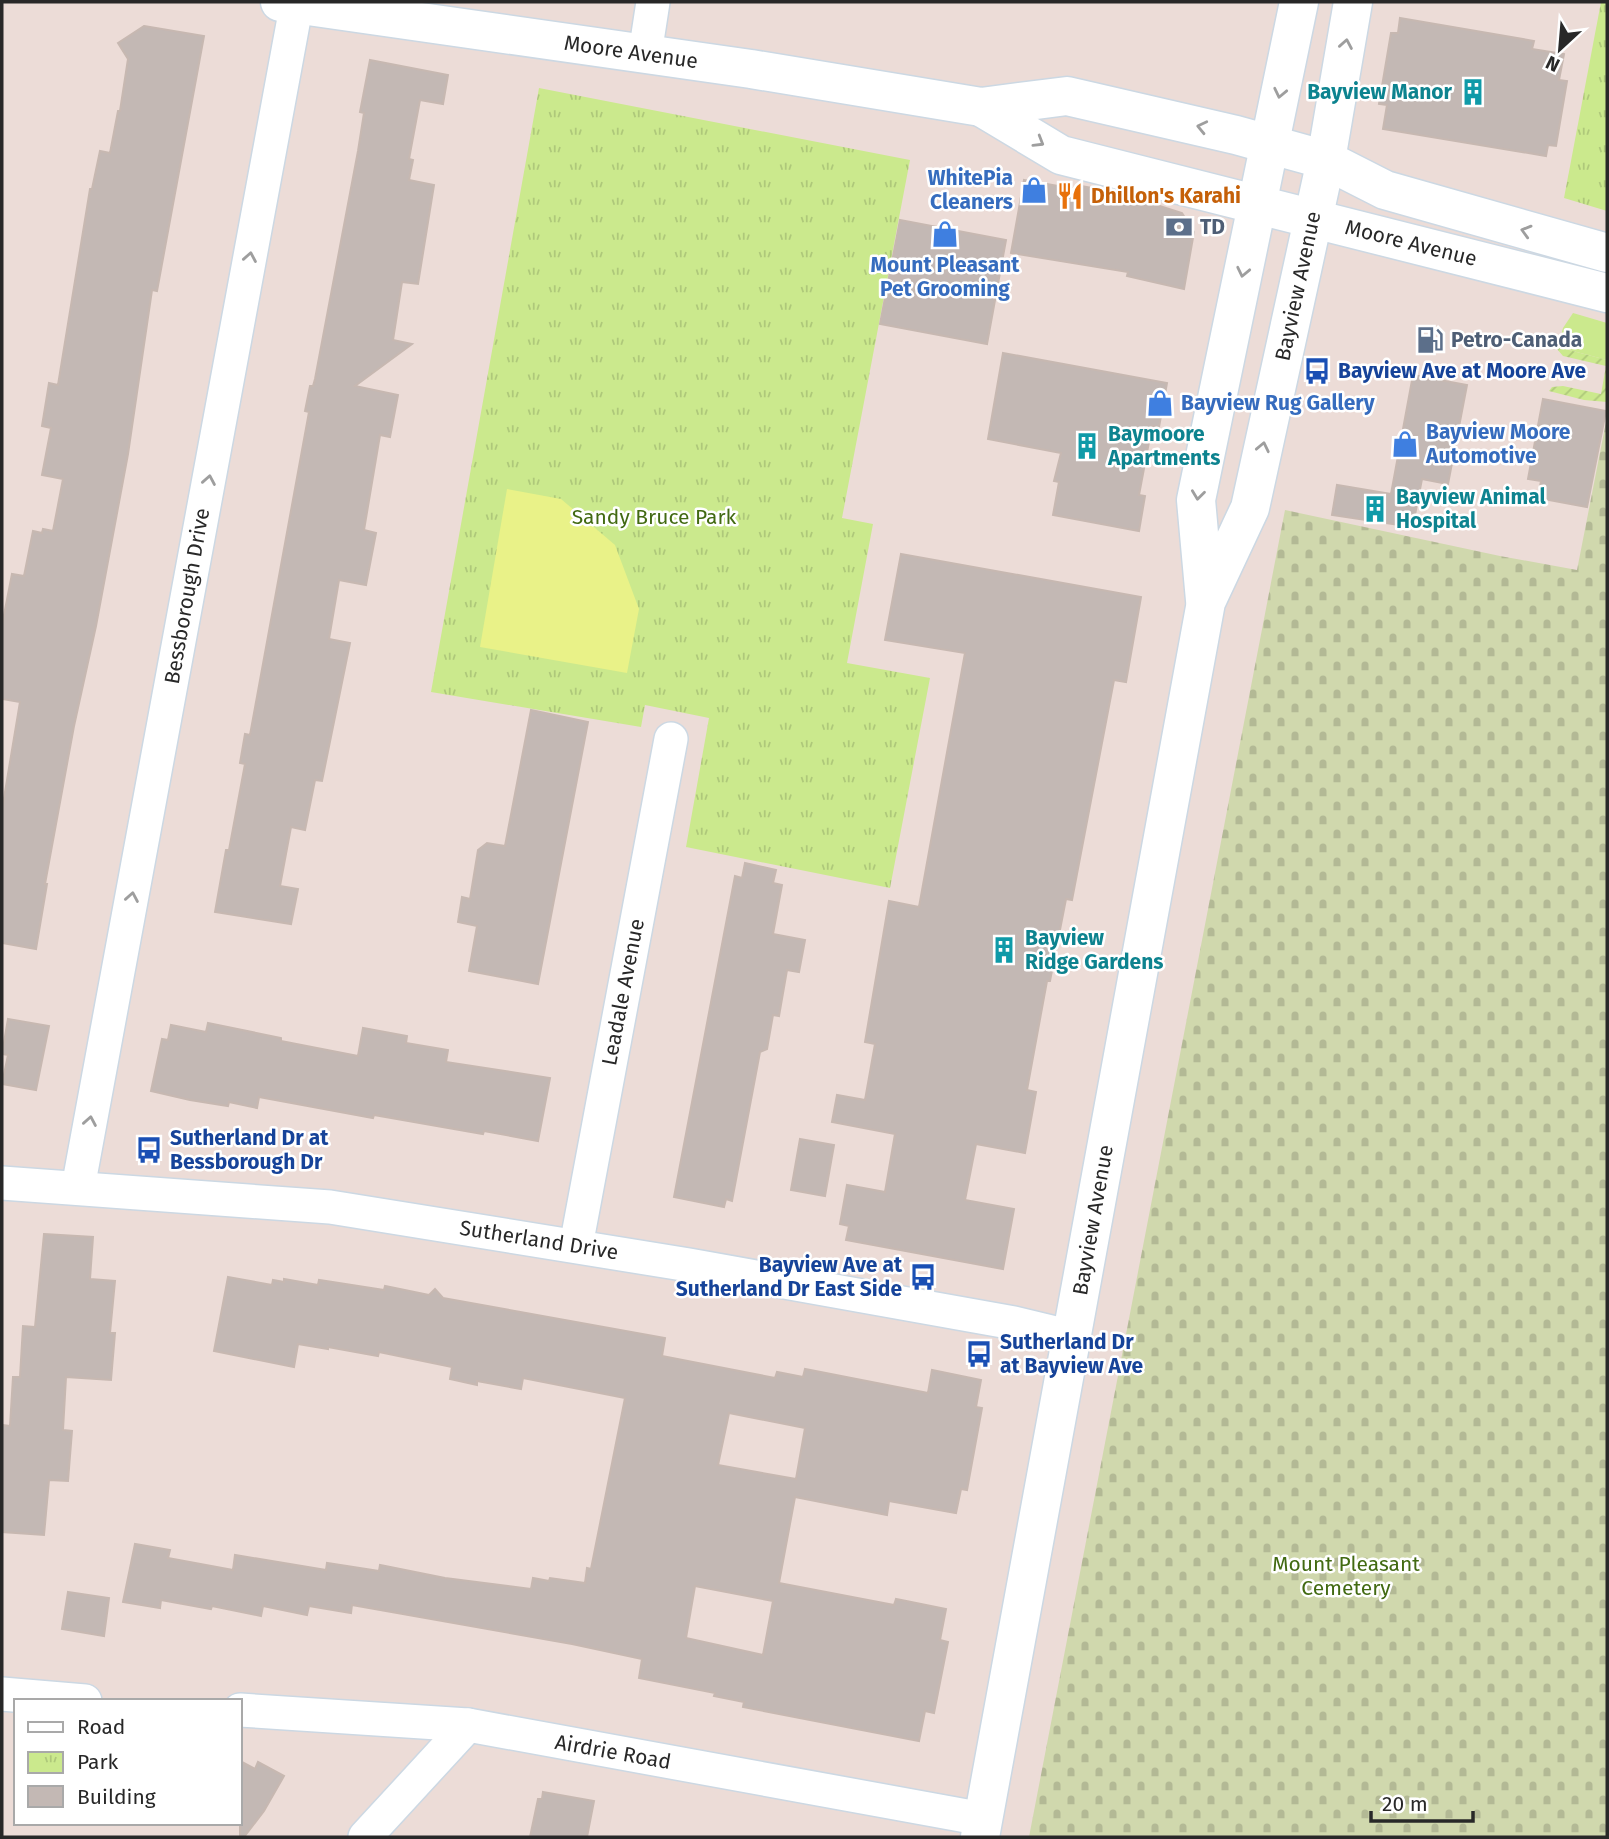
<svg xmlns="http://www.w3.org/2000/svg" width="1609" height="1839" font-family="'Fira Sans',sans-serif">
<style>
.grass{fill:#cbe98d}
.cemetery{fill:url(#cemetery-stones)}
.park{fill:url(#park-tufts)}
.garden{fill:url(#garden-furrows)}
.pitch{fill:#e9f288}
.building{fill:#c3b8b4;stroke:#c7b8b1;stroke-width:2;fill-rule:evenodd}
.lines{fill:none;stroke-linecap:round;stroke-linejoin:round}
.minor-casing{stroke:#ccd8e3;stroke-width:36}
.tertiary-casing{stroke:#ccd8e3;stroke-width:41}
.secondary-casing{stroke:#ccd8e3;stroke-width:41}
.minor{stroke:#fff;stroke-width:33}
.tertiary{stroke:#fff;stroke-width:38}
.secondary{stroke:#fff;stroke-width:38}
.oneway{stroke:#9e9e9e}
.labels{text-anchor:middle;stroke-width:5;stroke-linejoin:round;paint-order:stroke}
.street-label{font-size:21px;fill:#282828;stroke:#fff}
.culture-label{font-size:21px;font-weight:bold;fill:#0d838f;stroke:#fff;text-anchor:start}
.shop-label{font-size:21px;font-weight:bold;fill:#366cbe;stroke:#fff;text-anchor:start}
.food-label{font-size:21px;font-weight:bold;fill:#c56008;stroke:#fff;text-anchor:start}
.service-label{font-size:21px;font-weight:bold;fill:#4e5e75;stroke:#fff;text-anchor:start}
.transit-label{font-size:21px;font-weight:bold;fill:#164399;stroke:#fff;text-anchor:start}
.park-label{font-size:21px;fill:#426a12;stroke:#fff}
</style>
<defs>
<pattern id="cemetery-stones" width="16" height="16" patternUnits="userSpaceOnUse" patternTransform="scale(1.75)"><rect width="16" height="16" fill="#d0d8ad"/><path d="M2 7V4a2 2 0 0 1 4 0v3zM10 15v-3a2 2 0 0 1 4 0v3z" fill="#b3b995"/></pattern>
<pattern id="park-tufts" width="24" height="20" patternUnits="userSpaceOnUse" patternTransform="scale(1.75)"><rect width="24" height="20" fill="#cbe98d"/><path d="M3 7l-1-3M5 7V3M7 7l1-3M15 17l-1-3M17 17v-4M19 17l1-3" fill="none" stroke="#aec87a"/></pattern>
<pattern id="garden-furrows" width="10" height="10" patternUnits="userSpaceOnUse" patternTransform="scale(1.75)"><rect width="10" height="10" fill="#cbe98d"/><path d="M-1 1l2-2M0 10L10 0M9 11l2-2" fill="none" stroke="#aec87a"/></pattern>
</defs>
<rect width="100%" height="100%" fill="#ecdcd7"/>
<!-- grass -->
<path class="grass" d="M1573,313L1607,323V360L1569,350L1559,343L1563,328Z"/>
<!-- cemetery -->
<path class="cemetery" d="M1607,417V1837H1029L1285,510L1500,556L1577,570Z"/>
<!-- park -->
<g class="park">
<path d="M1601,2H1607V211L1564,198Z"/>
<path d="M539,88L910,160L842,518L873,524L847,663L930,678L890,888L686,847L709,718L645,705L641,727L431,692Z"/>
</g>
<!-- garden -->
<path class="garden" d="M1559,343L1569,350L1607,360V402L1584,400L1549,391L1552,387L1563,386L1601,394L1606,366L1563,356L1557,349Z"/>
<!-- pitch -->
<path class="pitch" d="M507,489L561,499L615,545L639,609L627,673L480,647Z"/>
<!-- building -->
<g class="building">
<path d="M1400,18L1534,41L1532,49L1564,54L1559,80L1567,81L1556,146L1548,145L1546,156L1383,129L1387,105L1379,104L1391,33H1398Z"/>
<path d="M144,26L204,36L157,291L152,290L128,454L96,626L74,726L45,884H47L36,949L2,943V810L20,702L2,699V625L12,574L24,576L33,531L42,533L43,529L53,531L63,479L42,475L51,428L42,426L49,383L58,385L90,189H92L100,151L110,153L118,111H120L128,59L118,43Z"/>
<path d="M370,60L448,75L443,104L420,100L409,159L413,160L409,180L434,185L418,284L402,282L393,340L412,344L355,386L398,395L390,437L380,435L364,530L376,533L366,585L339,580L329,639L350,643L322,781L315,780L305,830L291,827L280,886L298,889L291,924L215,912L226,850H229L245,764L240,763L245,734L250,735L309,412L305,411L310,386H313L315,379L358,151L364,113L360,112Z"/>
<path d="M1024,180L1081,190V186L1119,193L1182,213L1194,232L1184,289L1127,276L1128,272L1011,253Z"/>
<path d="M900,220L1006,240L987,344L880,324Z"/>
<path d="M1003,353L1167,383L1159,427L1152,426L1139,495L1145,496L1139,531L1053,515L1059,482L1054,481L1061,453L988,439Z"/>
<path d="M1413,375L1467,385L1448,484L1422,479L1414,520L1407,519L1405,526L1332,515L1337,485L1391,494Z"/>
<path d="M1543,399L1606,411L1587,507L1538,498L1541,481L1528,479Z"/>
<path d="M901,554L1141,597L1126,682L1114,680L1072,900L1066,899L1050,981H1047L1027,1090L1036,1092L1025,1153L976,1144L965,1200L1014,1209L1003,1269L846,1240L849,1226L840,1224L847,1185L885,1192L895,1134L832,1122L837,1095L865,1100L875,1044L865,1042L889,901L919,907L965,653L885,640Z"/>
<path d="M531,710L588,722L538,984L469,971L477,926L458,922L462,897L470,899L478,850L487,843L505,846Z"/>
<path d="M745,863L776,870L773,883L782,885L773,934L805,940L799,972L787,970L779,1016L773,1015L767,1049L760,1052L732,1201L726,1199L724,1207L674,1197L735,876L742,878Z"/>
<path d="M8,1019L49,1026L36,1090L2,1084L8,1055L2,1054Z"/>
<path d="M208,1023L281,1038V1041L358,1056L363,1028L407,1036L406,1043L448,1050L446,1062L550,1078L538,1141L484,1131L483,1134L374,1115L373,1118L259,1097L257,1108L229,1102L228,1106L190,1100L151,1091L162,1039L168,1040L171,1025L206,1032Z"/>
<path d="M800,1139L834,1145L825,1196L791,1190Z"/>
<path d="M44,1234L93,1237L90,1279L115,1281L110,1333H115L111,1380L66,1377L63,1430L72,1431L68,1481L49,1480L44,1535L2,1532V1425L10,1426L13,1377H20L23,1326L35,1327Z"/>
<path d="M228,1277L272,1285L273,1280L284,1282V1279L318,1285L319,1280L384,1290L385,1286L429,1295L435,1289L443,1298L665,1338L662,1356L775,1378L777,1372L803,1377L805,1369L928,1393L932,1370L981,1380L976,1407L982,1408L967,1490L961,1489L956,1513L889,1501L887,1515L795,1497L779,1583L894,1605L896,1599L946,1609L940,1640L948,1642L934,1713L925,1711L919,1741L743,1707L744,1702L714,1696L715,1693L639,1678L642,1659L572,1644L352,1605L351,1613L309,1606L307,1615L263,1606L261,1616L212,1606L211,1609L161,1600L160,1608L123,1602L135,1544L170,1550L168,1558L233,1570L235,1555L326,1570L327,1563L379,1571L380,1565L445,1578L531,1589L533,1578L549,1581L550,1578L585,1583L587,1568L591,1569L625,1398L523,1378L521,1389L477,1381V1385L450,1379L452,1367L379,1352L378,1356L328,1347V1349L298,1344L294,1367L214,1351ZM729,1413L805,1428L796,1479L718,1465ZM695,1586L773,1601L763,1655L686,1638Z"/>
<path d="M68,1592L109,1598L104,1636L62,1629Z"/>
<path d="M240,1761L255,1769L258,1762L284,1776L264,1811L244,1837H240Z"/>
<path d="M543,1792L594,1801L587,1837H530L538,1799H542Z"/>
</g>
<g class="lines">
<defs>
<g id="minor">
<path d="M645,54L653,2"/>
<path d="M2,1183L330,1207L689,1265L1014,1323L1072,1337"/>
<path d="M78,1188L297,2"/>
<path d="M576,1246L671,739"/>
<path d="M2,1694L85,1701"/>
<path d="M240,1710L468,1725L983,1819"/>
<path d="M365,1837L468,1725"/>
</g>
<g id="tertiary">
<path d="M280,2L751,69L981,107L1067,96L1236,135L1326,160L1385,190L1607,253"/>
<path d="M981,107L1061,155L1607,293"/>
</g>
<g id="secondary">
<path d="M1205,600L1196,500L1299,2"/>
<path d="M980,1837L1206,602L1250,508L1326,160L1353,2"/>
</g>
</defs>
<!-- minor casing -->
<use href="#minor" class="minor-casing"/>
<!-- tertiary casing -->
<use href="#tertiary" class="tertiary-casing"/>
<!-- secondary casing -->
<use href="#secondary" class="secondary-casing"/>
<!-- minor -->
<use href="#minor" class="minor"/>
<!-- tertiary -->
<use href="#tertiary" class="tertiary"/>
<!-- secondary -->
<use href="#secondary" class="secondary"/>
</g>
<!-- one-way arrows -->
<defs><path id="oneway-chevron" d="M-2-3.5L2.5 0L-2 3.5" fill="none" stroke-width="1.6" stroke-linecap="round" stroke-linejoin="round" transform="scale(1.75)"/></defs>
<g class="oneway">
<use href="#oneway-chevron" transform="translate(1346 44) rotate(-80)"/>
<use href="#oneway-chevron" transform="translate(1280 93) rotate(102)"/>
<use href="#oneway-chevron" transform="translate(1202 127) rotate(-167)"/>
<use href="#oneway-chevron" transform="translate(1039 142) rotate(31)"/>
<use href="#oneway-chevron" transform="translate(1526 231) rotate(-164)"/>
<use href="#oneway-chevron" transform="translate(250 257) rotate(-80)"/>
<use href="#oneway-chevron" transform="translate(1243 272) rotate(102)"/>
<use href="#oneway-chevron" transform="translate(1263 447) rotate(-78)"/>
<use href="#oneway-chevron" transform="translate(209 480) rotate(-80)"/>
<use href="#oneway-chevron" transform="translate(1198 495) rotate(97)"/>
<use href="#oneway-chevron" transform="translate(132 897) rotate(-80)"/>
<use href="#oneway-chevron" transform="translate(90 1121) rotate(-80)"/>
</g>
<!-- icons -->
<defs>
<symbol id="building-bare" viewBox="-9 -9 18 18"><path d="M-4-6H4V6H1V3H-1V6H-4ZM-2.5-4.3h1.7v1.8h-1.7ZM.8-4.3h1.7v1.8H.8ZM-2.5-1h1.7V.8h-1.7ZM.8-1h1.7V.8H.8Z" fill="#0f9aa8" stroke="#fff" stroke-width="2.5" paint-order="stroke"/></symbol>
<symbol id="shop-bare" viewBox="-9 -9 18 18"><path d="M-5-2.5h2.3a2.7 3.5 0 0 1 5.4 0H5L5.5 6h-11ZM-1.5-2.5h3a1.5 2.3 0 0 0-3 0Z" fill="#3f7fe0" stroke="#fff" stroke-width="2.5" paint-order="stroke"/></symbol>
<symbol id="restaurant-bare" viewBox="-9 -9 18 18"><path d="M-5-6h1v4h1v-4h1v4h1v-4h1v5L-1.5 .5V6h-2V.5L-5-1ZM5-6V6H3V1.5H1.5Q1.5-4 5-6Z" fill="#e8710a" stroke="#fff" stroke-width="2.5" paint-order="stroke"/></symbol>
<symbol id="bank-bare" viewBox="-9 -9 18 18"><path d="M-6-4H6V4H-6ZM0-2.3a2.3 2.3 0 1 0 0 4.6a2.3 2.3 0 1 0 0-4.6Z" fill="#5c6f8a" stroke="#fff" stroke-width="2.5" paint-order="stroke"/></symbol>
<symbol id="fuel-bare" viewBox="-9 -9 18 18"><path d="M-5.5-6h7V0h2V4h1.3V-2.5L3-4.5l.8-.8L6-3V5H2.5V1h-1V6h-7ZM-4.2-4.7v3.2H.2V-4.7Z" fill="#5c6f8a" stroke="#fff" stroke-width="2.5" paint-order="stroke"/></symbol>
<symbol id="bus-bare" viewBox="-9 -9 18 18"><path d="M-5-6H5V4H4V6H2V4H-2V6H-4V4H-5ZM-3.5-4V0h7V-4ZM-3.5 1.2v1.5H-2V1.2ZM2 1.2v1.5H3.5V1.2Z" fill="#1a4fb4" stroke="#fff" stroke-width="2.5" paint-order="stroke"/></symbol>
</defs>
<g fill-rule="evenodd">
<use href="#building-bare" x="1454" y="73" width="38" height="38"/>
<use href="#shop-bare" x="1015" y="171" width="38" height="38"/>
<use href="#restaurant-bare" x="1051" y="177" width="38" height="38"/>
<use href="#bank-bare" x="1160" y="208" width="38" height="38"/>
<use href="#shop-bare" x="926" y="215" width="38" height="38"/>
<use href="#fuel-bare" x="1411" y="321" width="38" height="38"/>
<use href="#bus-bare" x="1298" y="352" width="38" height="38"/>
<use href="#shop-bare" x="1141" y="384" width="38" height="38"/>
<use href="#shop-bare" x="1386" y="425" width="38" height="38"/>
<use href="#building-bare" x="1068" y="427" width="38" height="38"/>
<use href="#building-bare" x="1356" y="490" width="38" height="38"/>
<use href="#building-bare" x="985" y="931" width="38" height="38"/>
<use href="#bus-bare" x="130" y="1131" width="38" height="38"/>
<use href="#bus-bare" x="904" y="1258" width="38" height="38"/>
<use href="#bus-bare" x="960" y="1335" width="38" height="38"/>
</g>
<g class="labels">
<!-- street labels -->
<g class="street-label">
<text transform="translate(631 52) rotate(8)" y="7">Moore Avenue</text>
<text transform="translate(1411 243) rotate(14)" y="7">Moore Avenue</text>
<text transform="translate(1298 286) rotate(-78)" y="7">Bayview Avenue</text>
<text transform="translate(187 596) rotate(-80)" y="7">Bessborough Drive</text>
<text transform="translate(623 992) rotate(-79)" y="7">Leadale Avenue</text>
<text transform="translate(1093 1220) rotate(-80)" y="7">Bayview Avenue</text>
<text transform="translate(539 1240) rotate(9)" y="7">Sutherland Drive</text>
<text transform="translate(613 1752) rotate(10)" y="7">Airdrie Road</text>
</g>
<!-- culture labels -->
<g class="culture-label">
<text x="1452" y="99" text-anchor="end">Bayview Manor</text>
<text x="1108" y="441">Baymoore<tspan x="1108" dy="24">Apartments</tspan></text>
<text x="1396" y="504">Bayview Animal<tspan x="1396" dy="24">Hospital</tspan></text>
<text x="1025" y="945">Bayview<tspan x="1025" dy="24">Ridge Gardens</tspan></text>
</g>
<!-- shop labels -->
<g class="shop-label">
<text x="1013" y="185" text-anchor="end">WhitePia<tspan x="1013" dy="24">Cleaners</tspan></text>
<text x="945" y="272" text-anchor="middle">Mount Pleasant<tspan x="945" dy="24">Pet Grooming</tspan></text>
<text x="1181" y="410">Bayview Rug Gallery</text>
<text x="1426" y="439">Bayview Moore<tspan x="1426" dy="24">Automotive</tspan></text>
</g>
<!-- food labels -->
<g class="food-label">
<text x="1091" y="203">Dhillon's Karahi</text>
</g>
<!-- service labels -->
<g class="service-label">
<text x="1200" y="234">TD</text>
<text x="1451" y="347">Petro-Canada</text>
</g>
<!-- transit labels -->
<g class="transit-label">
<text x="1338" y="378">Bayview Ave at Moore Ave</text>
<text x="170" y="1145">Sutherland Dr at<tspan x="170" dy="24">Bessborough Dr</tspan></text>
<text x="902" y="1272" text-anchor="end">Bayview Ave at<tspan x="902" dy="24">Sutherland Dr East Side</tspan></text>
<text x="1000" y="1349">Sutherland Dr<tspan x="1000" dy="24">at Bayview Ave</tspan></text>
</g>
<!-- park labels -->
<g class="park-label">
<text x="654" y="524">Sandy Bruce Park</text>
<text x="1346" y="1571">Mount Pleasant<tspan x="1346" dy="24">Cemetery</tspan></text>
</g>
</g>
<!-- border -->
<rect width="1609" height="1839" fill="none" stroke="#282828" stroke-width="7"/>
<!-- legend -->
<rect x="14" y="1699" width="228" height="126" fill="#ffffff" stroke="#a9a9a9" stroke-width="2"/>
<rect x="28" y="1722" width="35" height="10" fill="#ffffff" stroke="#a9a9a9" stroke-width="2"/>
<text x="77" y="1734" font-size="21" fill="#282828">Road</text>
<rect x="28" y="1752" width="35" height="21" fill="url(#park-tufts)" stroke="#a9a9a9" stroke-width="2"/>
<text x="77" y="1769" font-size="21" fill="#282828">Park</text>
<rect x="28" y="1786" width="35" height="21" fill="#c3b8b4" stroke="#a9a9a9" stroke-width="2"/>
<text x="77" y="1804" font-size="21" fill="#282828">Building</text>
<!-- north arrow -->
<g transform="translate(1560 49) rotate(206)" stroke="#ffffff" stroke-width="5" paint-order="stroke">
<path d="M0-5L12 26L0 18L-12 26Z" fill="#282828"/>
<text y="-10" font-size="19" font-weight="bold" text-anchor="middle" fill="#282828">N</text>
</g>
<!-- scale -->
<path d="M1371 1811v10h102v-10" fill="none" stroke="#282828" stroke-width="3.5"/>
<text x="1382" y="1811" font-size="21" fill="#282828" stroke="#ffffff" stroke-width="5" paint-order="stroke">20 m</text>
</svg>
